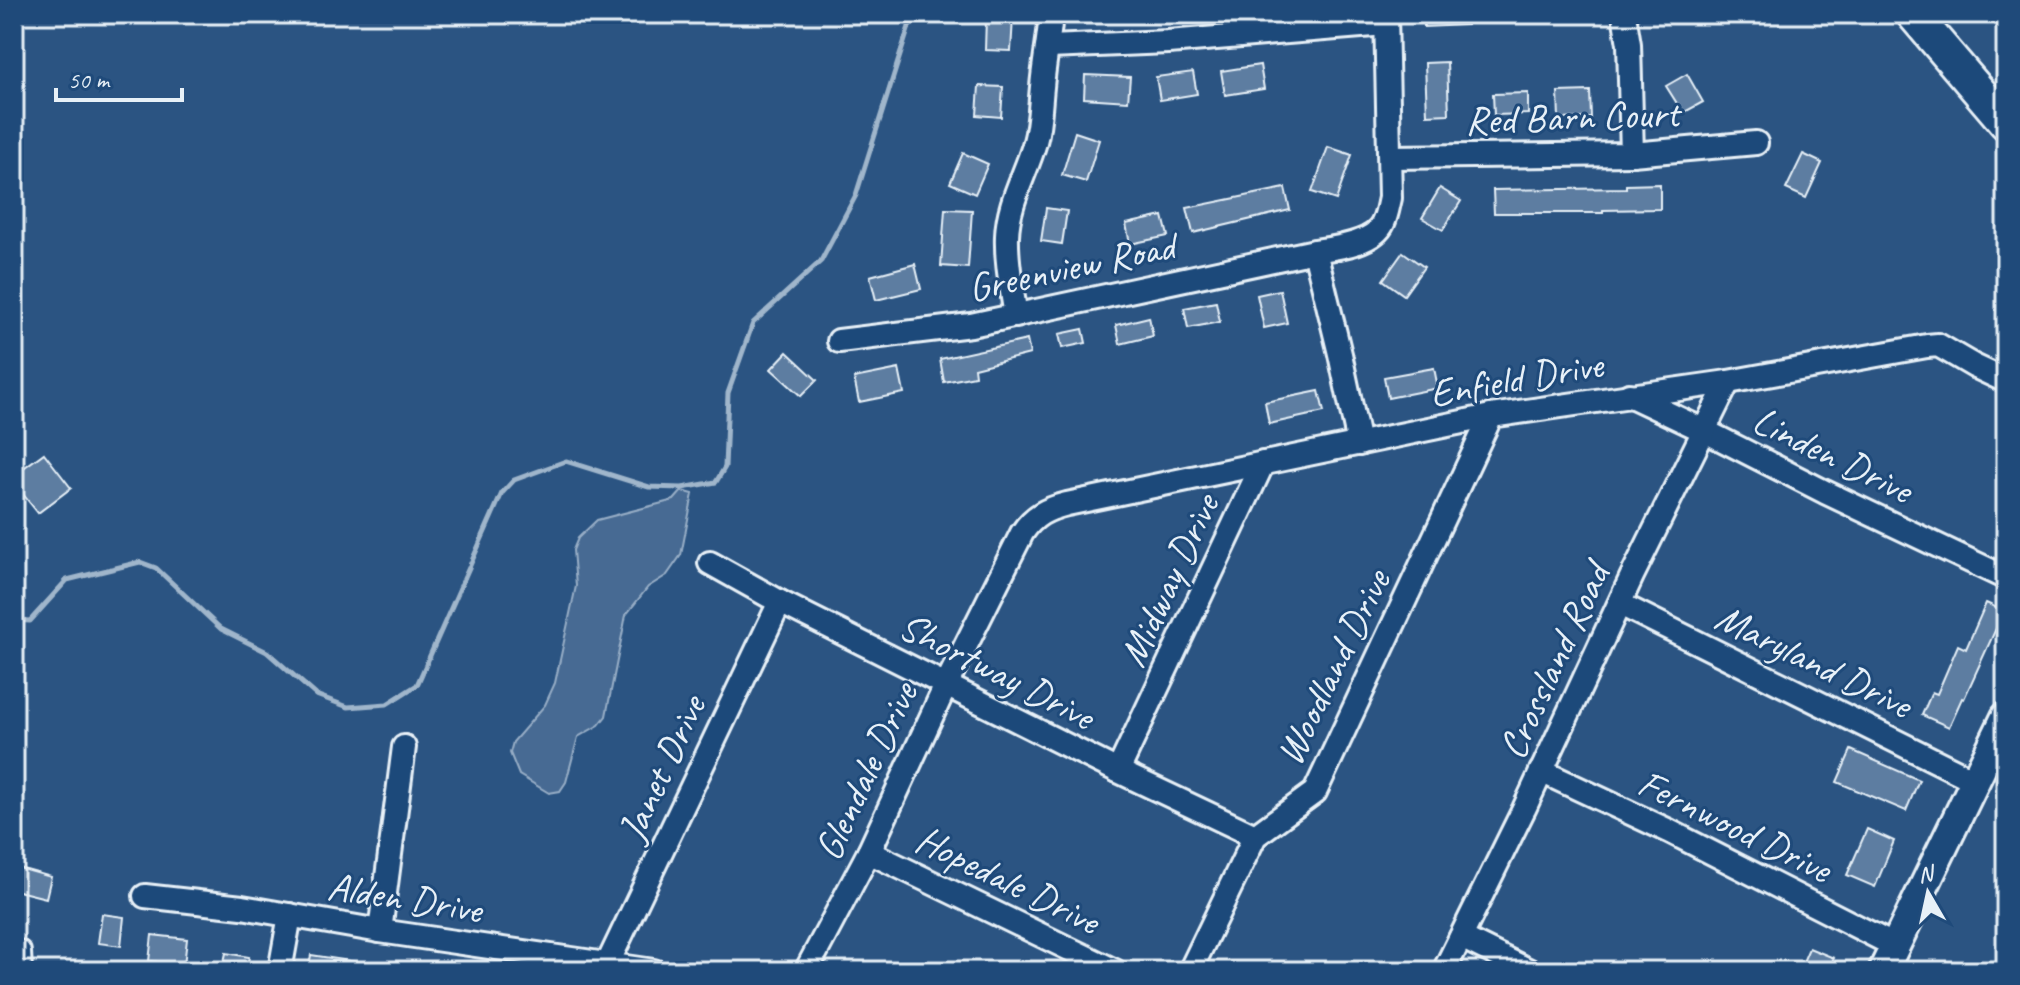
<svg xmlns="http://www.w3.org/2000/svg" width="2020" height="985" font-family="Caveat,sans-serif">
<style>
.green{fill:#476b93;stroke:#98aec6;stroke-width:2}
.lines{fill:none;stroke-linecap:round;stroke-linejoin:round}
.stream{stroke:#a0b6cb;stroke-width:5}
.building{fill:#5d7da1;stroke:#e8f1f8;stroke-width:2}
.minor-casing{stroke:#e8f1f8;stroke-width:28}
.major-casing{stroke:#e8f1f8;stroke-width:34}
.highway-casing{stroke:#e8f1f8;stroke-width:38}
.minor{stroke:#1f4a7a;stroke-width:22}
.major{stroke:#1f4a7a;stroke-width:28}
.highway{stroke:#1f4a7a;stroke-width:32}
.labels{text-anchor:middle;stroke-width:6;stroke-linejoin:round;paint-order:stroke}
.street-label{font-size:40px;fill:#e8f1f8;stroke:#1f4a7a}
</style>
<rect width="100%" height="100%" fill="#2b5482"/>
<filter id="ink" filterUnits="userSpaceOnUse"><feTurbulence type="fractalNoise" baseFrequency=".0125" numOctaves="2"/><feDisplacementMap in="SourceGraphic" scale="16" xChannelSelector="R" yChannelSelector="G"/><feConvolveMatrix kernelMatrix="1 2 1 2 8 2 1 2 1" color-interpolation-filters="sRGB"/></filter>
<g filter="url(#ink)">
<!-- green -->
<path class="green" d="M682,491L693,494L681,555L667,575L648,587L626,615L606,716L599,725L578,737L566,782L560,791L549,793L519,775L510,753L513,742L545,705L555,683L576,586L573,550L578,538L597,520L674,500Z"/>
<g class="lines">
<!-- stream -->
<path class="stream" d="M14,620L30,621L67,580L140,562L156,568L221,629L267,652L316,695L348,707L387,704L417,685L502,493L514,480L566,461L649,487L682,488L716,482L725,467L728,393L753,323L821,261L856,195L913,14"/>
</g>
<!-- building -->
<g class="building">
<path d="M1424,14H1467V25L1424,27Z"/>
<path d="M986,17L1013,18L1011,51L985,50Z"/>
<path d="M1447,62L1449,114L1427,115L1425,63Z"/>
<path d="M1260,65L1264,89L1225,95L1221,71Z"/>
<path d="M1193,72L1197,94L1160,100L1156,77Z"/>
<path d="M1687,74L1703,102L1683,113L1666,86Z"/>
<path d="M1085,75L1130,77L1128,101L1084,98Z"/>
<path d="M979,86L1003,87L1001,117L977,115Z"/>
<path d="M1590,91L1591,118L1559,119L1558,92Z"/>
<path d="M1528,93V114L1494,115L1493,94Z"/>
<path d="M1075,132L1099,140L1086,182L1062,175Z"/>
<path d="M1328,147L1352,155L1336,200L1312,192Z"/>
<path d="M963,153L988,164L975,194L950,183Z"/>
<path d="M1803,154L1822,163L1806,198L1786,189Z"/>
<path d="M1660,184V209L1603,210V213H1494L1493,190L1626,188V185Z"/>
<path d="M1285,188L1290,210L1193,233L1187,208Z"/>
<path d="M1440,188L1461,201L1443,230L1422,218Z"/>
<path d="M1046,208L1067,211L1062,244L1041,241Z"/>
<path d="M945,209L972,210L968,268L941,266Z"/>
<path d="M1163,216L1168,236L1130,244L1126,224Z"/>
<path d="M1403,252L1424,267L1404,295L1383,280Z"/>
<path d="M915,264L921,289L876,300L870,276Z"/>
<path d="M1280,290L1287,323L1264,328L1257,295Z"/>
<path d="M1216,302L1220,322L1188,328L1184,308Z"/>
<path d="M1149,317L1153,336L1120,344L1116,325Z"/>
<path d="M1083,329L1086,343L1062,348L1059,334Z"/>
<path d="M1027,340L1030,354L974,368L975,376L944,382L940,359Z"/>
<path d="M787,352L817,380L801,396L771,369Z"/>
<path d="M1434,368L1438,388L1388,398L1384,377Z"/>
<path d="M899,369L904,393L859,402L854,378Z"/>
<path d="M1319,391L1324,412L1269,424L1265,402Z"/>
<path d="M44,453L71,488L38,513L14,483V475Z"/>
<path d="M1986,603L2004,611L1964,699L1962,698L1949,727L1922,715L1932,692L1937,694L1958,645L1966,649Z"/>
<path d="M1851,750L1919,780L1906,811L1837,782Z"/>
<path d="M1867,829L1894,841L1875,887L1847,875Z"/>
<path d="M19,868L51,877L46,898L14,890Z"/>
<path d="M102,914L124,917L121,946L98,943Z"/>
<path d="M152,935L187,939L184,965L149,961Z"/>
<path d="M1809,948L1834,958L1828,971H1799Z"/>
<path d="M226,953L249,957L246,971H222Z"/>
<path d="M311,955L363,963L362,971H308Z"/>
</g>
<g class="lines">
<defs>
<g id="minor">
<path d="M1624,14L1629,44L1632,154"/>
<path d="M1049,47L1168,42L1386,24"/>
<path d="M1390,157L1632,154L1756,143"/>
<path d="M1315,251L1340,354L1359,444"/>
<path d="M1016,316C1012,290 1006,263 1007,236C1008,202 1026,174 1035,142C1040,124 1040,106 1042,87C1044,63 1049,39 1051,14"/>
<path d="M839,341L971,325L1315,251C1334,248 1374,244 1383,223C1387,215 1388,206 1390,198L1386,14"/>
<path d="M1629,395L1705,431L1825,492L2006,578"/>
<path d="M710,563L780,602L1118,771L1255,836"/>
<path d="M1620,604L1976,781"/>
<path d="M1118,771L1263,463"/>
<path d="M1541,771L1669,831L1895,946"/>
<path d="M869,852L1115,971"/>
<path d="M145,896L242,907L380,931L654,971"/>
<path d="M380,931L404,747"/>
<path d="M1461,937L1530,971"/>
<path d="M19,952L20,971"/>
<path d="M607,965L780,602"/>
<path d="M280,971L290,915"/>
<path d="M806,971L869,852L946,685L1022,533C1034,515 1047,509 1067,504L1491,416L1728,382L1927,346L1938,345L1974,366L2006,381"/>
<path d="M1190,971L1255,836L1315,792L1491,416"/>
<path d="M1444,971L1524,809L1632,576L1728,382"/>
</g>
<path id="major" d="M1883,971L2006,717"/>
<path id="highway" d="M1913,14L2006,123"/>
</defs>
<!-- minor casing -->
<use href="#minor" class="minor-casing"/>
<!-- major casing -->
<use href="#major" class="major-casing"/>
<!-- highway casing -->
<use href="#highway" class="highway-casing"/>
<!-- minor -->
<use href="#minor" class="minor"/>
<!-- major -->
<use href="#major" class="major"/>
<!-- highway -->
<use href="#highway" class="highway"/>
</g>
</g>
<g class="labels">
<!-- street labels -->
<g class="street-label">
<text transform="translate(1572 116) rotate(-2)" y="14">Red Barn Court</text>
<text transform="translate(1071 266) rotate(-12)" y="14">Greenview Road</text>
<text transform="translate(1516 378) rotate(-10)" y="14">Enfield Drive</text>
<text transform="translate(1833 454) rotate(26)" y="14">Linden Drive</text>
<text transform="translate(1168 580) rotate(-65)" y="14">Midway Drive</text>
<text transform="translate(1814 660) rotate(26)" y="14">Maryland Drive</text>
<text transform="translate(1553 661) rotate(-65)" y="14">Crossland Road</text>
<text transform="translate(1332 667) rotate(-64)" y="14">Woodland Drive</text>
<text transform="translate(997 670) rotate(27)" y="14">Shortway Drive</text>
<text transform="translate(661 768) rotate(-65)" y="14">Janet Drive</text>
<text transform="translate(865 771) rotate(-65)" y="14">Glendale Drive</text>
<text transform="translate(1735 825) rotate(26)" y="14">Fernwood Drive</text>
<text transform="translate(1008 879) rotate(26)" y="14">Hopedale Drive</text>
<text transform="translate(405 897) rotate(9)" y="14">Alden Drive</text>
</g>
</g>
<!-- margin -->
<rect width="2020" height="985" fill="none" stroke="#1f4a7a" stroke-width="48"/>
<rect x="24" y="24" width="1972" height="937" fill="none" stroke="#e8f1f8" stroke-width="3" filter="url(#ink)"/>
<!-- north arrow -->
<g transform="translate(1928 893) rotate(351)" stroke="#1f4a7a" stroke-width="6" paint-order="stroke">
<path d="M0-6L14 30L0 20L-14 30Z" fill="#e8f1f8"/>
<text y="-12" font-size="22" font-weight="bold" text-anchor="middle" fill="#e8f1f8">N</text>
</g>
<!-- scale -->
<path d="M56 88v12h126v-12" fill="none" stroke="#e8f1f8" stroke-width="4"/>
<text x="68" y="88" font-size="24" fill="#e8f1f8" stroke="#1f4a7a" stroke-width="6" paint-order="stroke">50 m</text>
</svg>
